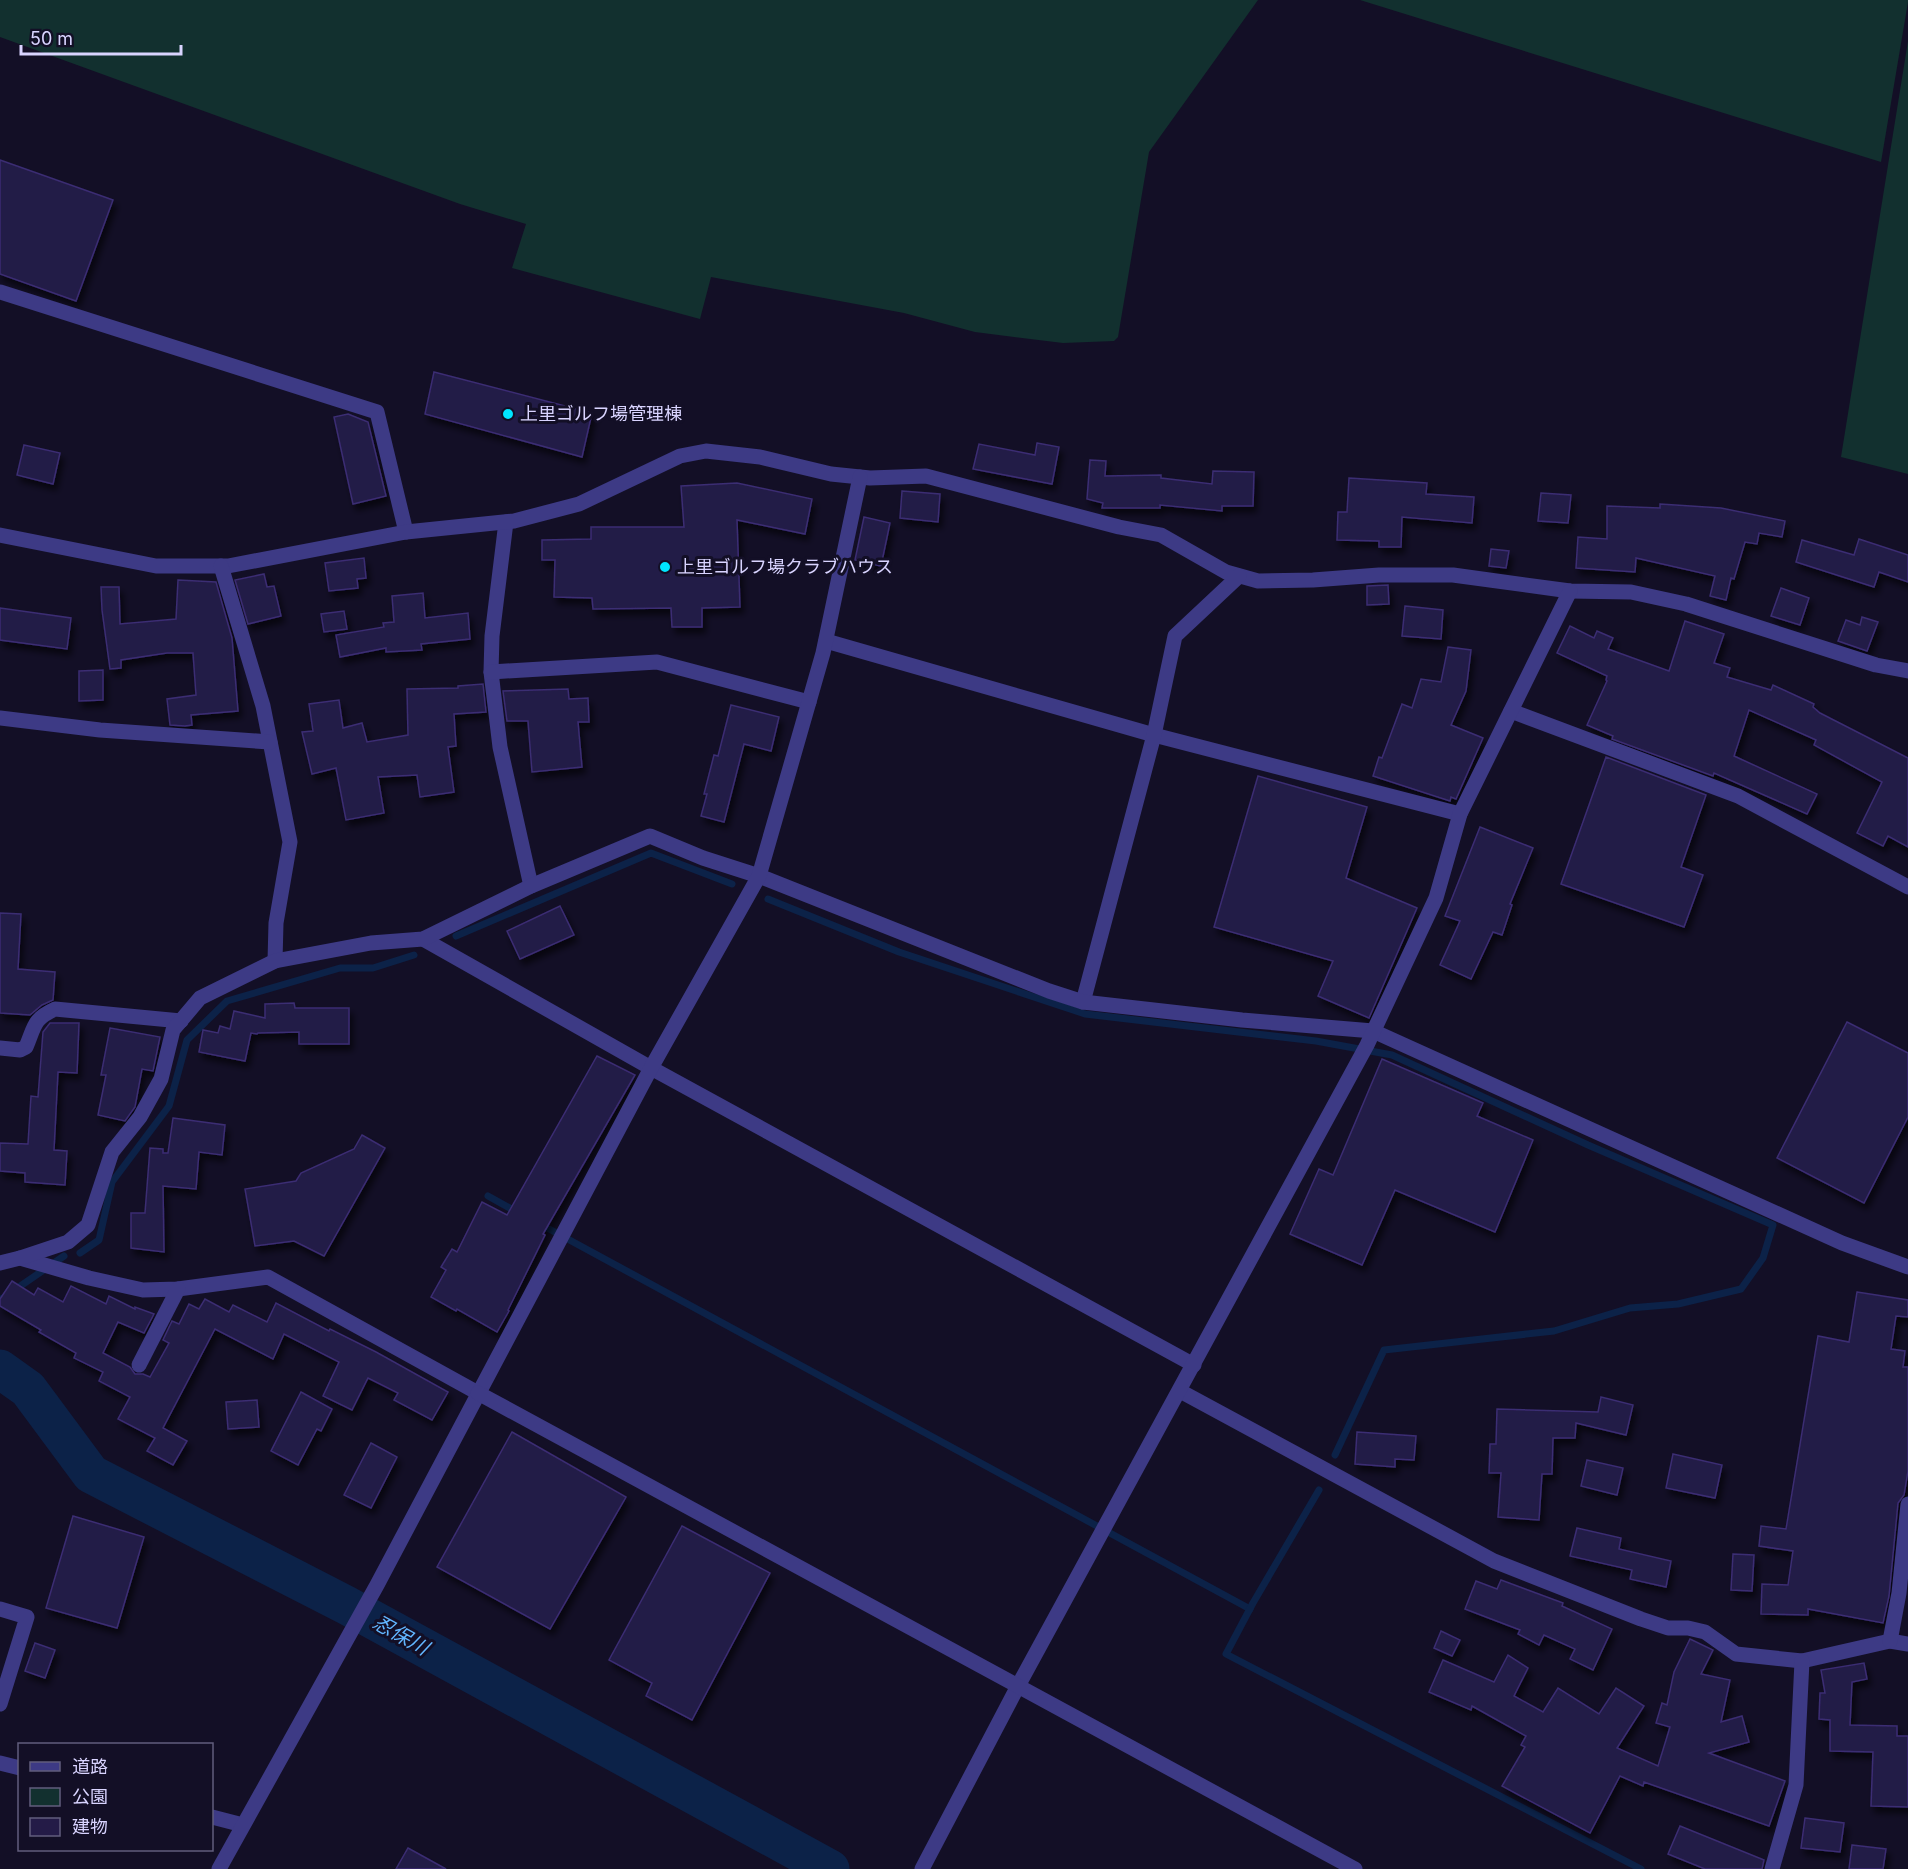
<svg xmlns="http://www.w3.org/2000/svg" width="1908" height="1869" font-family="Inter,'Noto Sans JP',sans-serif">
<style>
.green{fill:#12302f}
.lines{fill:none;stroke-linecap:round;stroke-linejoin:round}
.stream{stroke:#0c2248;stroke-width:7}
.river{stroke:#0c2248;stroke-width:39}
.building{fill:#241b47;stroke:#3b2d73;stroke-width:1.5;filter:url(#shadow)}
.minor{stroke:#3d3a85;stroke-width:15}
.tertiary{stroke:#3d3a85;stroke-width:15}
.poi-dot{fill:#00e5ff;stroke:#130f26;stroke-width:2}
.labels{text-anchor:middle;stroke-width:6;stroke-linejoin:round;paint-order:stroke}
.poi-label{font-size:18px;fill:#d9d4ff;stroke:#130f26;text-anchor:start}
.water-label{font-size:20px;font-style:italic;fill:#62b6ff;stroke:#130f26}
</style>
<defs>
<filter id="shadow"><feDropShadow dx="3.5" dy="6" stdDeviation="3" flood-color="#0009"/></filter>
</defs>
<rect width="100%" height="100%" fill="#130f26"/>
<!-- green -->
<g class="green">
<path d="M0,0H1258L1149,152L1118,337L1114,341L1063,343L975,332L904,313L711,277L700,319L512,268L526,224L460,204L0,37Z"/>
<path d="M1360,0H1908V2L1881,162Z"/>
<path d="M1908,41V474L1841,457Z"/>
</g>
<g class="lines">
<!-- stream -->
<g class="stream">
<path d="M768,899L899,952L1085,1014L1316,1041L1392,1055L1588,1145L1773,1225L1763,1258L1741,1289L1678,1304L1630,1308L1554,1331L1384,1350L1335,1455"/>
<path d="M456,936L651,853L732,884"/>
<path d="M488,1196L517,1212"/>
<path d="M540,1224L1250,1609"/>
<path d="M80,1253L99,1240L112,1182L169,1106L187,1040L227,1001L340,968H373L414,955"/>
<path d="M0,1300L64,1256"/>
<path d="M1319,1490L1253,1603L1226,1654L1641,1869"/>
</g>
<!-- river -->
<path class="river" d="M0,1369L28,1389L91,1474L346,1605L830,1869"/>
</g>
<!-- building -->
<g class="building">
<path d="M0,160L113,200L76,301L0,274Z"/>
<path d="M434,372L592,413L582,457L425,414Z"/>
<path d="M348,414L368,422L386,496L353,504L334,417Z"/>
<path d="M1037,443L1059,447L1052,484L973,469L979,444L1035,455Z"/>
<path d="M24,445L60,453L53,484L17,475Z"/>
<path d="M1090,460L1106,461L1105,476L1161,475V478L1212,484L1213,471L1254,472L1253,506H1222V511L1160,505V508H1102L1103,503L1087,499Z"/>
<path d="M1349,478L1427,483L1426,494L1474,497L1472,523L1402,517L1401,547H1379V541L1337,540L1338,512H1347Z"/>
<path d="M737,483L812,499L805,534L737,520L740,607L702,608V627H672L671,608L593,609L592,598L554,597L555,560H542V540L591,539V527H684L681,486Z"/>
<path d="M902,491L940,494L938,522L900,518Z"/>
<path d="M1541,493L1571,495L1568,523L1538,521Z"/>
<path d="M1660,504L1721,508L1785,521L1782,537L1759,533L1757,544L1745,542L1734,579L1731,578L1726,600L1710,596L1715,576L1636,558L1635,572L1576,568L1578,537L1607,539V506L1660,508Z"/>
<path d="M864,517L890,523L881,566L855,560Z"/>
<path d="M1859,539L1908,555V582L1879,572L1874,587L1796,562L1802,540L1854,555Z"/>
<path d="M1491,549L1509,551L1506,568L1489,566Z"/>
<path d="M364,558L366,578L357,579L358,588L329,591L325,563Z"/>
<path d="M264,574L267,587L274,586L281,616L248,624L235,580Z"/>
<path d="M178,580L216,582L232,638L238,711L191,715L192,725L185,726L170,725L167,699L196,695L193,653H167L121,660V668L110,669L102,610L101,587H119L120,624L176,619Z"/>
<path d="M1388,585L1389,604L1367,605V586Z"/>
<path d="M1781,588L1809,598L1800,625L1771,616Z"/>
<path d="M423,593L425,618L468,613L470,639L421,644L422,650L386,652V648L340,657L336,635L384,627L383,623L394,622L392,596Z"/>
<path d="M1405,606L1443,610L1441,639L1402,636Z"/>
<path d="M0,608L71,618L67,649L0,640Z"/>
<path d="M344,611L347,629L324,632L321,614Z"/>
<path d="M1862,617L1878,622L1867,651L1838,641L1846,620L1860,625Z"/>
<path d="M1685,621L1724,634L1714,663L1730,668L1727,677L1771,690L1773,685L1814,704L1813,707L1820,713L1908,758V847L1888,836L1883,846L1857,833L1882,782L1814,745L1816,740L1749,710L1734,756L1817,794L1807,814L1714,773L1713,776L1612,739L1613,736L1587,725L1607,681L1606,680L1607,676L1557,653L1570,626L1594,638L1597,631L1613,638L1608,649L1669,671Z"/>
<path d="M1448,647L1471,650L1466,691L1451,725L1483,738L1456,799L1451,797L1450,801L1373,776L1379,757L1382,758L1402,704L1412,708L1421,679L1441,682Z"/>
<path d="M103,670V700L79,701V671Z"/>
<path d="M483,684L486,712L454,714L456,746L448,747L454,792L420,797L417,775L378,777L384,813L346,820L336,768L312,774L302,732L313,731L309,704L339,700L343,728L362,723L367,742L408,735L407,689L458,688V686Z"/>
<path d="M568,689L569,699L588,698L589,722H578L582,767L532,772L528,721H507L503,691Z"/>
<path d="M731,705L779,717L771,751L744,744L724,822L701,816L707,794H704L714,755L718,756Z"/>
<path d="M1606,757L1706,795L1681,867L1703,875L1684,927L1561,884Z"/>
<path d="M1258,776L1367,807L1346,878L1417,908L1369,1018L1318,996L1333,961L1214,927Z"/>
<path d="M1480,827L1533,848L1510,904L1512,905L1502,935L1493,932L1471,979L1440,965L1460,921L1445,916Z"/>
<path d="M560,906L574,935L520,959L507,931Z"/>
<path d="M0,913L21,914L18,969L55,972L53,1000L42,1005L30,1015L0,1013Z"/>
<path d="M294,1003L295,1008H349V1044H299V1032L258,1033L257,1034L251,1033L245,1061L199,1052L203,1030L218,1033L220,1026L230,1029L234,1011L265,1018V1004Z"/>
<path d="M1847,1022L1908,1053V1117L1864,1203L1777,1158Z"/>
<path d="M50,1023H79L77,1073L58,1072L54,1150L67,1151L65,1185L25,1182V1173L0,1171V1143L28,1144L31,1096L38,1097L43,1032Z"/>
<path d="M110,1028L160,1037L153,1071L142,1069L135,1107L125,1121L98,1115L106,1075H101Z"/>
<path d="M597,1056L635,1075L543,1234L545,1235L508,1310L509,1311L497,1332L457,1309L456,1311L431,1297L446,1270L441,1267L452,1249L457,1252L482,1202L507,1215Z"/>
<path d="M1382,1059L1483,1103L1477,1116L1533,1140L1495,1232L1395,1190L1362,1265L1290,1234L1319,1169L1333,1175Z"/>
<path d="M173,1118L225,1125L222,1155L199,1152L196,1189L163,1186L164,1252L131,1248V1213H145L150,1148L163,1149V1153H168Z"/>
<path d="M362,1135L385,1148L324,1256L294,1241L255,1246L245,1189L296,1181L301,1173L354,1149Z"/>
<path d="M12,1281L34,1295L38,1288L63,1302L71,1286L106,1304L109,1296L135,1309V1307L154,1314L144,1333L118,1322L103,1353L130,1367L135,1374H143L150,1377L169,1343L163,1340L172,1321L179,1324L189,1304L199,1309L205,1299L229,1312L233,1305L267,1322L276,1303L329,1331L330,1329L376,1352L448,1392L432,1420L394,1400L398,1393L368,1378L352,1410L323,1396L339,1362L284,1334L273,1359L215,1329L163,1428L187,1441L173,1465L147,1451L155,1438L118,1419L130,1397L99,1381L103,1372L74,1358L76,1353L39,1332L41,1330L0,1306V1299Z"/>
<path d="M1857,1292L1908,1300V1317L1896,1316L1891,1349L1905,1351L1903,1367H1908V1471L1904,1495L1898,1503L1889,1596L1883,1623L1808,1609V1615L1761,1614L1762,1584L1788,1585L1793,1551L1759,1546L1761,1526L1786,1529L1818,1336L1849,1342Z"/>
<path d="M301,1392L332,1409L321,1431L317,1429L298,1465L271,1451Z"/>
<path d="M1601,1397L1633,1405L1626,1435L1576,1423L1575,1438H1553L1552,1474H1542L1539,1520L1498,1517L1501,1473H1489L1490,1444H1496L1497,1409L1598,1412Z"/>
<path d="M257,1400L259,1427L228,1429L226,1402Z"/>
<path d="M512,1432L626,1497L550,1629L437,1567Z"/>
<path d="M1357,1432L1416,1436L1414,1460L1395,1459V1467L1355,1464Z"/>
<path d="M371,1443L397,1457L371,1508L344,1495Z"/>
<path d="M1673,1454L1722,1465L1715,1498L1666,1488Z"/>
<path d="M1587,1460L1623,1468L1617,1495L1581,1486Z"/>
<path d="M73,1516L144,1537L117,1628L46,1608Z"/>
<path d="M682,1526L770,1573L692,1720L646,1696L652,1683L609,1660Z"/>
<path d="M1577,1528L1621,1538L1619,1549L1671,1561L1666,1587L1630,1579L1632,1570L1570,1556Z"/>
<path d="M1733,1554L1754,1555L1752,1591L1731,1590Z"/>
<path d="M1501,1580L1563,1603L1562,1606L1612,1629L1593,1670L1570,1659L1575,1649L1544,1635L1539,1645L1518,1634L1520,1630L1465,1609L1476,1581L1497,1589Z"/>
<path d="M1441,1631L1460,1640L1452,1656L1434,1648Z"/>
<path d="M1690,1639L1713,1650L1701,1674L1730,1680L1721,1722L1742,1716L1749,1742L1709,1753L1785,1781L1769,1826L1644,1782L1643,1786L1620,1776L1590,1833L1502,1786L1525,1747L1521,1745L1526,1736L1472,1706L1471,1710L1429,1692L1443,1660L1494,1682L1508,1655L1528,1668L1514,1696L1543,1712L1558,1688L1599,1714L1616,1688L1644,1706L1617,1748L1658,1766L1670,1727L1656,1723L1662,1703L1667,1705L1674,1672Z"/>
<path d="M35,1643L55,1650L45,1678L25,1671Z"/>
<path d="M1864,1663L1867,1679L1852,1682L1850,1725L1897,1726V1736H1908V1807L1871,1806L1873,1752L1830,1751V1720L1819,1719L1820,1693H1825L1821,1670Z"/>
<path d="M1805,1818L1844,1823L1840,1852L1801,1848Z"/>
<path d="M1680,1826L1764,1860L1762,1869H1705L1668,1854Z"/>
<path d="M1852,1845L1886,1849L1883,1869H1849Z"/>
<path d="M408,1848L446,1869H396Z"/>
</g>
<g class="lines">
<!-- minor -->
<g class="minor">
<path d="M0,292L377,412L406,532"/>
<path d="M506,522L492,636L491,672L500,747L531,886"/>
<path d="M0,535L156,566H228L406,532L514,521L579,504L680,456L706,451L760,457L831,474L870,478L926,476L1119,527L1161,535L1226,572L1258,581L1313,580L1379,575H1453L1570,591L1631,592L1686,604L1876,665L1908,671"/>
<path d="M221,566L263,706L290,842L276,923L275,961"/>
<path d="M826,641L1154,735L1460,814"/>
<path d="M491,672L657,662L809,702"/>
<path d="M1511,711L1738,796L1908,887"/>
<path d="M0,718L100,730L270,742"/>
<path d="M423,939L651,1068L1194,1365"/>
<path d="M1083,1002L1154,735L1175,636L1239,576"/>
<path d="M0,1048L20,1050L26,1047C35,1026 33,1019 55,1009L181,1021"/>
<path d="M20,1258L89,1278L143,1290L178,1289L268,1277L478,1393"/>
<path d="M0,1263L20,1258L68,1242L88,1225L112,1152L140,1117L161,1079L173,1030L200,998L275,961L371,943L423,939L531,886L650,836L703,858L759,876L1049,991L1083,1002L1242,1020L1373,1031L1842,1243L1908,1267"/>
<path d="M139,1365L178,1289"/>
<path d="M1180,1391L1494,1561L1641,1619L1668,1628H1688L1705,1632L1736,1654L1802,1661L1890,1641L1908,1644"/>
<path d="M0,1609L27,1617L0,1704"/>
<path d="M1890,1641L1899,1593L1908,1504"/>
<path d="M0,1763L20,1768"/>
<path d="M212,1817L243,1825"/>
<path d="M219,1869L377,1585L651,1068L759,876L823,653L860,477"/>
<path d="M922,1869L1018,1686L1367,1045L1436,898L1460,814L1570,591"/>
<path d="M1772,1869L1796,1785L1802,1661"/>
</g>
<!-- tertiary -->
<path class="tertiary" d="M478,1393L1355,1869"/>
</g>
<!-- markers -->
<g class="poi-dot">
<circle cx="508" cy="414" r="6"/>
<circle cx="665" cy="567" r="6"/>
</g>
<g class="labels">
<!-- poi labels -->
<g class="poi-label">
<text x="520" y="420">上里ゴルフ場管理棟</text>
<text x="677" y="573">上里ゴルフ場クラブハウス</text>
</g>
<!-- water labels -->
<g class="water-label">
<text transform="translate(401 1635) rotate(29)" y="7">忍保川</text>
</g>
</g>
<!-- legend -->
<rect x="18" y="1743" width="195" height="108" fill="#130f26" stroke="#625e7d" stroke-width="1.5"/>
<rect x="30" y="1762" width="30" height="9" fill="#3d3a85" stroke="#625e7d" stroke-width="1.5"/>
<text x="72" y="1773" font-size="18" fill="#d9d4ff">道路</text>
<rect x="30" y="1788" width="30" height="18" fill="#12302f" stroke="#625e7d" stroke-width="1.5"/>
<text x="72" y="1803" font-size="18" fill="#d9d4ff">公園</text>
<rect x="30" y="1818" width="30" height="18" fill="#241b47" stroke="#625e7d" stroke-width="1.5"/>
<text x="72" y="1833" font-size="18" fill="#d9d4ff">建物</text>
<!-- scale -->
<path d="M21 45v9h160v-9" fill="none" stroke="#d9d4ff" stroke-width="3"/>
<text x="30" y="45" font-size="18" fill="#d9d4ff" stroke="#130f26" stroke-width="4.5" paint-order="stroke">50 m</text>
</svg>
